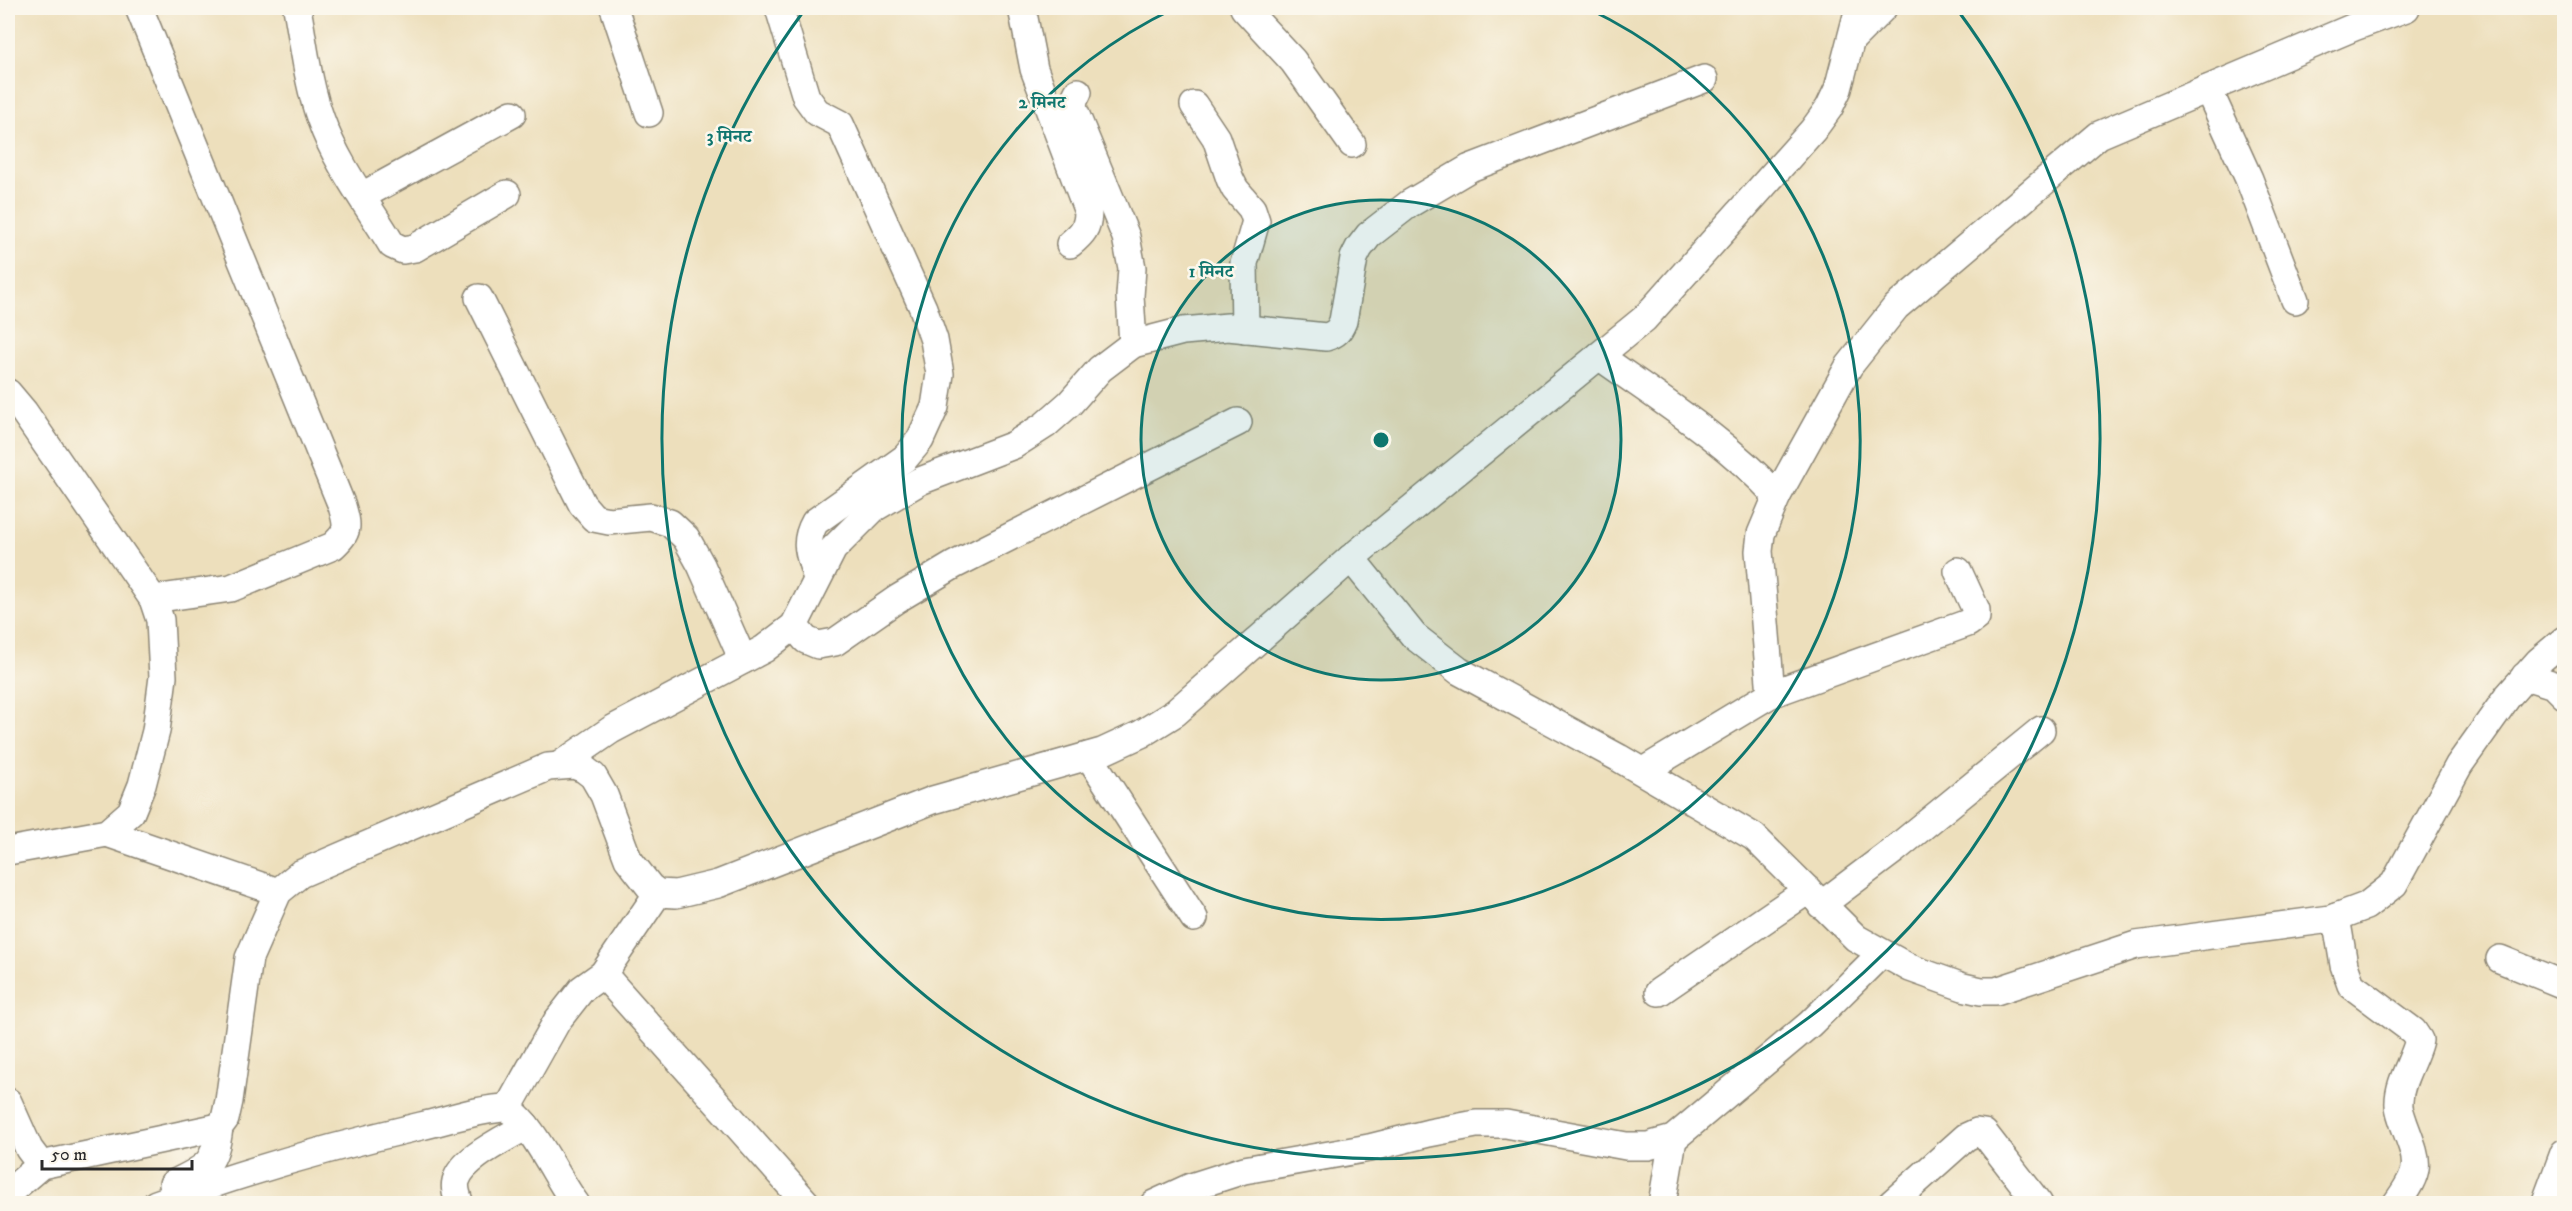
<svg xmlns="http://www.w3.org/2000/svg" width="2572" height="1211" viewBox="0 0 2572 1211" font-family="'IM FELL DW Pica','Noto Serif Devanagari',serif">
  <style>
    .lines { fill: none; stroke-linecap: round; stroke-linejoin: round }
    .minor-casing { stroke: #8c8574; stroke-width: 30 }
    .minor { stroke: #fff; stroke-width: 27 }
    .ring { fill: none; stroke: #0f766e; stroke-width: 3 }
    .centre { fill: #0f766e; stroke: #fbf7ec; stroke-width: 3 }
    .ring-label { font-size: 18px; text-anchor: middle; font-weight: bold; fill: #0f766e; stroke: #fbf7ec; stroke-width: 5; stroke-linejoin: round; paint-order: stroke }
  </style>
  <rect width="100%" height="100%" fill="#fbf7ec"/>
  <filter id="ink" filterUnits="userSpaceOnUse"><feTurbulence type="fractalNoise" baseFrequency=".0167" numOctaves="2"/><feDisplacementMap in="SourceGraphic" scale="12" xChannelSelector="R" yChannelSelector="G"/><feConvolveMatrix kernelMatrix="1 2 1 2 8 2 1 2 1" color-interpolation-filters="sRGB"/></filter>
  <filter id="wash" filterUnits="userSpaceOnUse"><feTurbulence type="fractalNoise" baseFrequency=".008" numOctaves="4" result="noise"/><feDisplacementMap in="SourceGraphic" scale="24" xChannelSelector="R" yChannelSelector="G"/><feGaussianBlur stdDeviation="1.35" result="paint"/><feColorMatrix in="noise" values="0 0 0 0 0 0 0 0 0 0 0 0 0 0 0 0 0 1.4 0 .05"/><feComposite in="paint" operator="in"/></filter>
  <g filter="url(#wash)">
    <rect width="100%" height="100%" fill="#eddfbc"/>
  </g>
  <g filter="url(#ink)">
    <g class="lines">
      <g class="minor-casing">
        <g id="minor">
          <path d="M139,8L342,506C348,527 349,531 333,546L231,588L153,599"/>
          <path d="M297,8C304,45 308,85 321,120C337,165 368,205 392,245L403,250L415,248L507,194"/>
          <path d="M614,8L649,113"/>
          <path d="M779,8L806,97L817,112L840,124L923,308L934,340L940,374L935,407L920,440L905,458L815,522C802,545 811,556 817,579"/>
          <path d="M1022,8L1034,69L1088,212C1088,228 1082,234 1070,244"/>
          <path d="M1244,8L1293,61L1352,144"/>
          <path d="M1852,39L1883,8"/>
          <path d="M2208,89L2249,179L2295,300"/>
          <path d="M1078,92L1074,100L1073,108L1126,237L1132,268L1130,296L1133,344"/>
          <path d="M1194,105L1216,138L1230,179L1235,189L1252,209L1256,221L1244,263L1245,329"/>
          <path d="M362,196L512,114"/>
          <path d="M479,298L582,504L594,518L609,521L651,517L670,523L686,538L701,565L743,660"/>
          <path d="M1599,356C1661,400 1725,440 1777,496"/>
          <path d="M8,393L24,412L153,599L160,620L163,677L156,731L142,785L131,812L107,833L8,851"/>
          <path d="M1351,558L1414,636L1459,671L1619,758L1754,837L1856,938L1910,968L1963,987L1981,991H1996L2136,945L2331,919L2366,906L2394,884L2459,765L2508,696L2539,661L2564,640"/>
          <path d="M794,626L806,640L818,645L835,642L897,599L954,565L1238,422"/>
          <path d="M2525,676L2554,685L2564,695"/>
          <path d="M1771,694L1759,551L1761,534L1777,496L1849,366L1896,307L2099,135L2354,27L2406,8"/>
          <path d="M1089,756L1194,918"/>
          <path d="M560,765L611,730L764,649L794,626L833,549L874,508L920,481L1014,445L1045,425L1070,403L1100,369L1133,344L1183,331L1228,327L1326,337C1336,334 1339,331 1343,321L1354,258L1359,248L1369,235L1409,204L1470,168L1704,79"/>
          <path d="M1643,771L1771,694L1968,623L1976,617V610L1958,571"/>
          <path d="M107,833L278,892"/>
          <path d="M1821,905L1894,850L2041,730"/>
          <path d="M2336,917L2344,965L2351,985L2413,1031L2419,1040C2414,1061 2399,1081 2399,1102C2398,1109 2402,1117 2404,1124C2419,1164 2422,1168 2396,1204"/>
          <path d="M2500,959L2564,985"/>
          <path d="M603,974L807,1204"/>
          <path d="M1659,992L1808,890"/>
          <path d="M8,1102L29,1149L41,1165"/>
          <path d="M508,1108L557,1021L582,989L603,974L658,893"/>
          <path d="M173,1184C206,1167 215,1166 219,1127"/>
          <path d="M8,1193L41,1165L219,1127L225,1119L229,1101L249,958L278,892L300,874L548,767L574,765L584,769L593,776L604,795L628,859L650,887L658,893L676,894L718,884L933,800L1102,752L1141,734L1175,713L1351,558L1644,319L1813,130L1829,108L1838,89L1859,8"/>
          <path d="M156,1204C242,1172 331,1147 421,1126C448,1120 478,1109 506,1108C531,1120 557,1179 576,1204"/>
          <path d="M460,1204C457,1196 454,1189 456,1181C462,1158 507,1138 526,1126"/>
          <path d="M1154,1204L1191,1187L1244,1170L1369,1148L1429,1133L1476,1124H1506L1626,1146H1648L1673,1139L1810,1024L1881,954"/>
          <path d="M1662,1204L1673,1139"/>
          <path d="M1891,1204L1966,1137L1977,1132L1984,1133L2039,1204"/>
          <path d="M2545,1204L2564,1153"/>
        </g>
      </g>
      <use href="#minor" class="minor"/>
    </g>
  </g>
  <circle cx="1381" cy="440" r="240" fill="#0f766e" fill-opacity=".12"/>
  <g class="ring">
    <circle cx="1381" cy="440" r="240"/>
    <path d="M1587 8A479 479 0 1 1 1175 8"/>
    <path d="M1959 12A719 719 0 1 1 803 12"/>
  </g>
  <circle cx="1381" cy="440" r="9" class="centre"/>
  <g class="ring-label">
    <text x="1042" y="108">2 मिनट</text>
    <text x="729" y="142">3 मिनट</text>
    <text x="1211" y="277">1 मिनट</text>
  </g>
  <rect width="2572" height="1211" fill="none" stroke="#fbf7ec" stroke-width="30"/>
  <path d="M42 1160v9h150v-9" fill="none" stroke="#2b2b2b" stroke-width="3"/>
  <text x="51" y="1160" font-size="18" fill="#2b2b2b" stroke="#fbf7ec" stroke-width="4.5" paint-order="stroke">50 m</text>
</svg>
